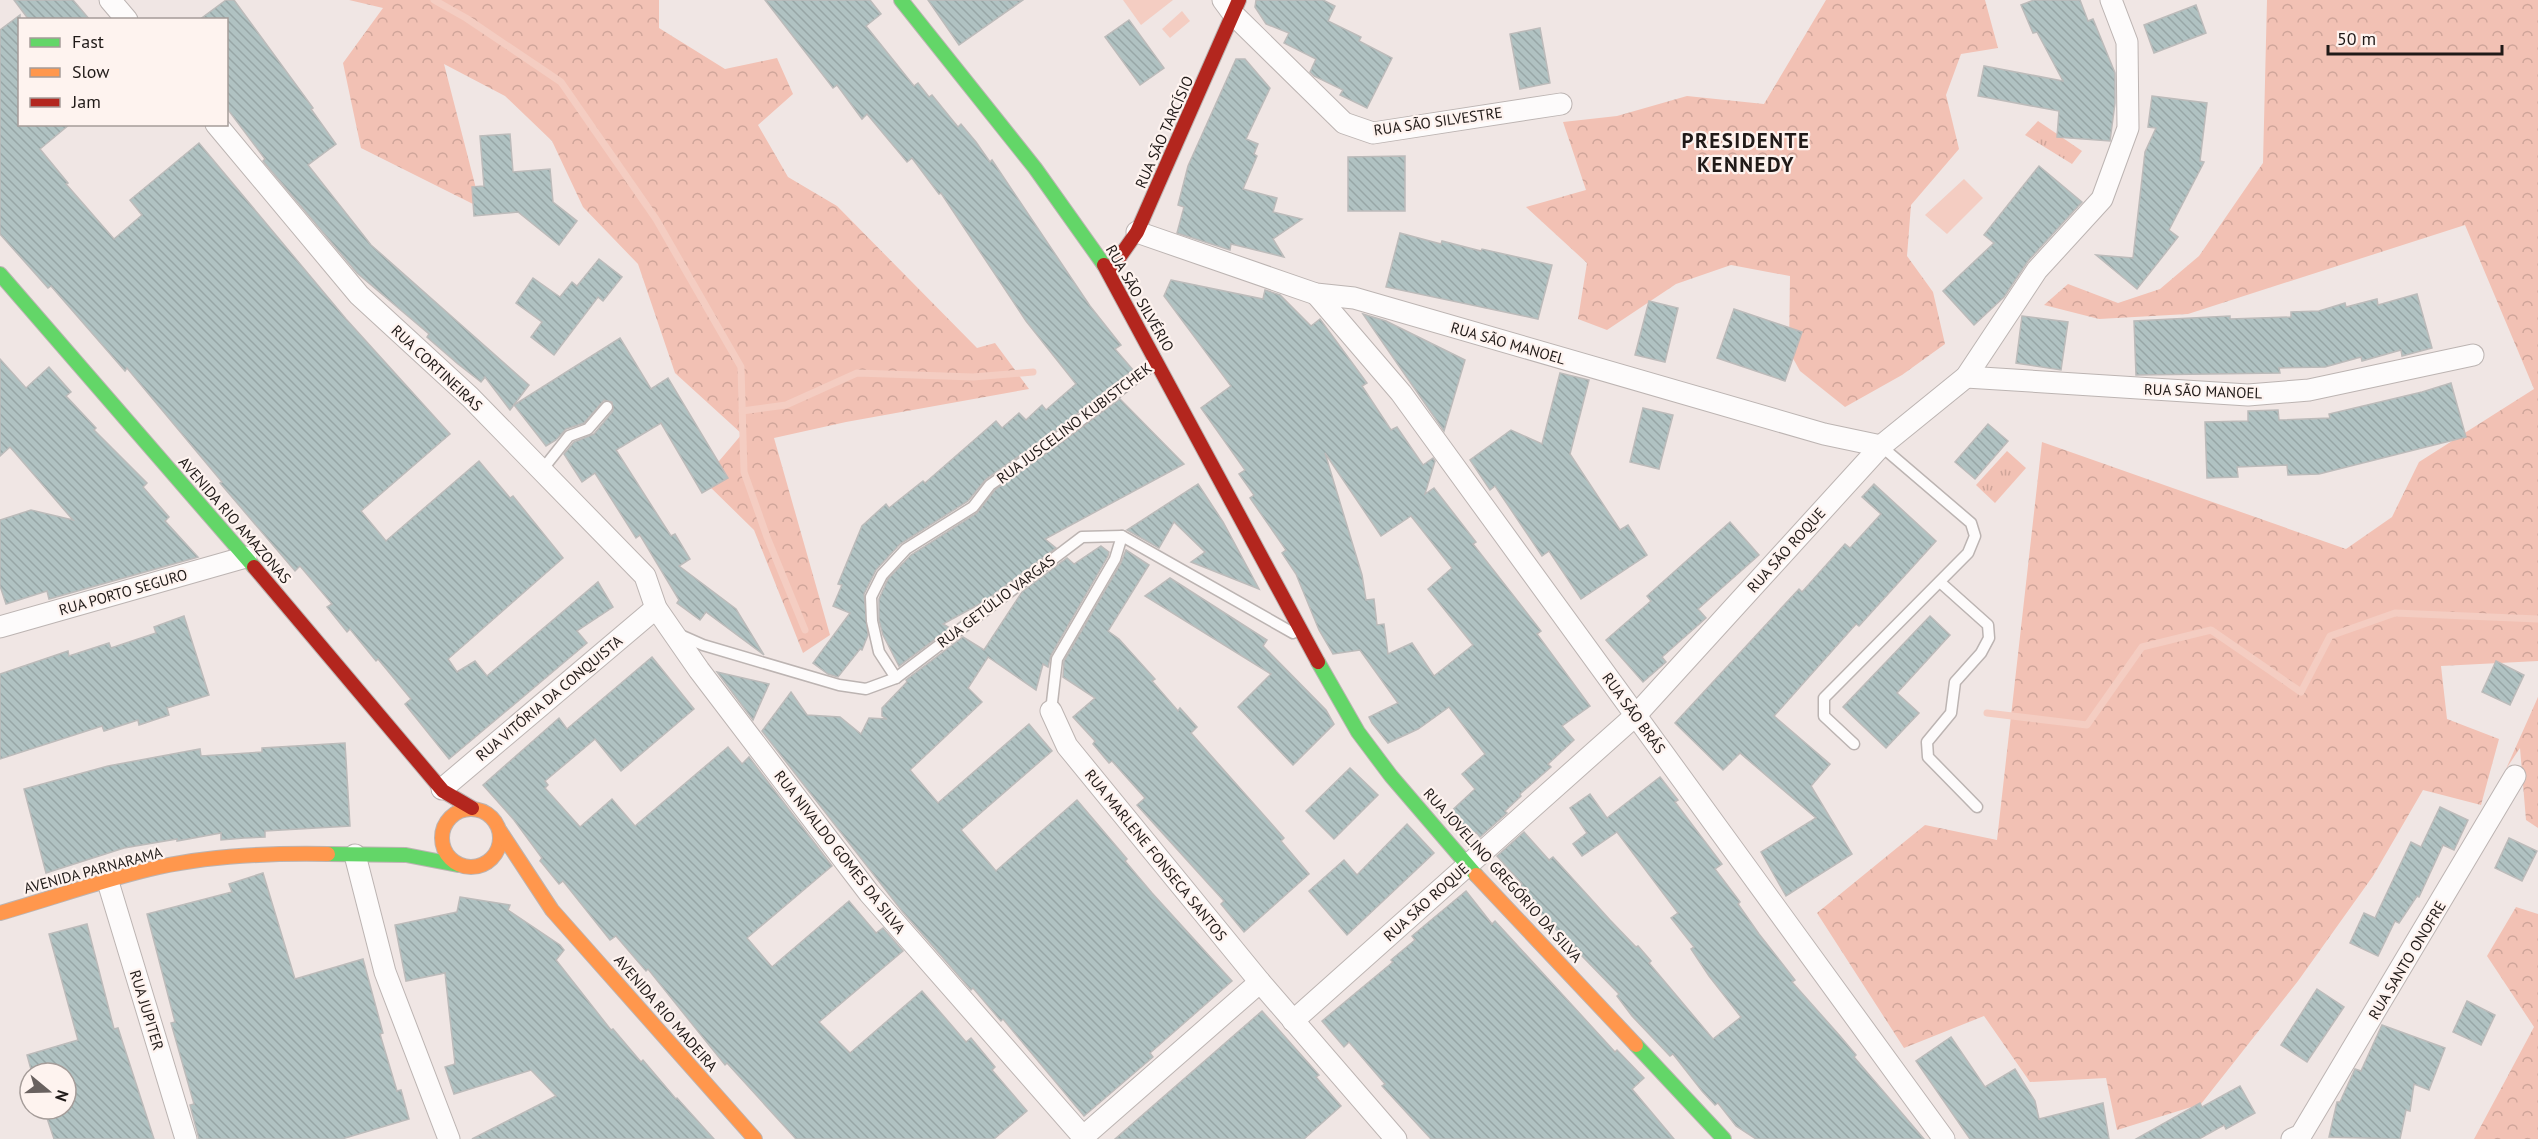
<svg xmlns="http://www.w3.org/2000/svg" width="2538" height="1139" viewBox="0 0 2538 1139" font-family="'PT Sans',sans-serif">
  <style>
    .grass { fill: url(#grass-tufts) }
    .forest { fill: url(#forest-crowns) }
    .water { fill: #f4cdc2 }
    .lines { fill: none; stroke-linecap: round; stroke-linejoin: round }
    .stream { stroke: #f4cdc2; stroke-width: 7 }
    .building { fill: url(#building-back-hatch); stroke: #bcbbba; stroke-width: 1.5; fill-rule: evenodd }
    .lane-casing { stroke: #bcb4b2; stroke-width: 13 }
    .street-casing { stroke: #bcb4b2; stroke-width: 23 }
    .fast-casing { stroke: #bcb4b2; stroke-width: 16 }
    .slow-casing { stroke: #bcb4b2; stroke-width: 16 }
    .jam-casing { stroke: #bcb4b2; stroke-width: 16 }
    .lane { stroke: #fdfbfb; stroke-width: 10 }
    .street { stroke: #fdfbfb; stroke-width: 21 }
    .fast { stroke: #63d668; stroke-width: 14 }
    .slow { stroke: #ff974d; stroke-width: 14 }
    .jam { stroke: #b3261e; stroke-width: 14 }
    .labels { text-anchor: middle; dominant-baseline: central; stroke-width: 4.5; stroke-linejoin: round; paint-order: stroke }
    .street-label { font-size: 15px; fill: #201a18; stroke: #fef3ef }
    .district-label { font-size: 21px; font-weight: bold; letter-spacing: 1.5px; fill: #201a18; stroke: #fef3ef }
  </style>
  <defs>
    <pattern id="grass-tufts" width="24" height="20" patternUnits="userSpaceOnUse" patternTransform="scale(1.5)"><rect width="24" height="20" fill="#f2c1b4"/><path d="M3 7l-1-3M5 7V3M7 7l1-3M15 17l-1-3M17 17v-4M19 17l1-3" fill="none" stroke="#cfa59a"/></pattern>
    <pattern id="forest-crowns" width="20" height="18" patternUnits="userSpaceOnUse" patternTransform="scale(1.5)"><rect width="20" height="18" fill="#f2c1b4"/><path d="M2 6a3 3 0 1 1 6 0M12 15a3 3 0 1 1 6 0" fill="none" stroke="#cfa59a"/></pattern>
    <pattern id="building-back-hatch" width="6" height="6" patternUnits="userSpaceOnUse" patternTransform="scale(1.5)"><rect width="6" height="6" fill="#b0c2c2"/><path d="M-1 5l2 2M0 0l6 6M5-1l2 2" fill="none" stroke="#97a6a6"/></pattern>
  </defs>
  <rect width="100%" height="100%" fill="#f0e6e4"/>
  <g class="grass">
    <path d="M2038,121L2082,151L2072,164L2025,135Z"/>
    <path d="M2007,451L2026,468L1995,503L1976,485Z"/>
  </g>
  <g class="forest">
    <path d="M349,0H659V28L725,69L777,58L793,94L758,125L788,177L837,206L977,348L995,343L1029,389L846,422L774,438L830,635L803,653L754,530L703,480L742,434L675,373L638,264L583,207L552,141L505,96L444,64L481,208L361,148L343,63L383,8Z"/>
    <path d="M1826,0H1985L1998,48L1961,54L1946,95L1959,149L1911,205L1907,256L1933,292L1945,344L1902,375L1845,407L1800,371L1789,351L1790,276L1731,265L1676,284L1607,330L1578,319L1587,263L1526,207L1586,190L1563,122L1617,116L1687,96L1764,104Z"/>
    <path d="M2267,0H2538V661L2441,666L2447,719L2499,739L2481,805L2423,790L2373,876L2298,981L2201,1104L2117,1130L2106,1078L2030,1082L1984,1016L1904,1048L1817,913L1925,825L1997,840L2042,442L2346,549L2392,517L2419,462L2534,389L2465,225L2188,314L2099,319L2044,305L2068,284L2118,303L2160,289L2199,256L2263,163Z"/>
    <path d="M2538,697V828L2526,820L2520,748L2506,769Z"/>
    <path d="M2516,907L2538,914V1139H2474L2534,1027L2487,956Z"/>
  </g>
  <g class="water">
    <path d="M1123,0H1173L1141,25Z"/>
    <path d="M1182,11L1190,21L1170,38L1162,29Z"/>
    <path d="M1964,179L1983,198L1947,234L1925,215Z"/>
  </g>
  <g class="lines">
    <g class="stream">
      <path d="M434,0L466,18L561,82L656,219L741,367L744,472L767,537L805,630"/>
      <path d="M742,411L786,405L857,373L973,377L1033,372"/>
      <path d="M1987,713L2087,725L2142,647L2211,630L2301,692L2330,636L2395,613L2538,619"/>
    </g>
  </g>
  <g class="building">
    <path d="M14,0H73L90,20H29Z"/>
    <path d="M226,0H234L313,108L311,109L336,144L308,165L371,245L529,385L510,410L485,377L481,382L458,364L427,337L429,334L357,273L263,161L265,159L226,107V20H199Z"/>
    <path d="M765,0H870L881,14L866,26L914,86L918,83L929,97L932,95L958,127L961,124L976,142L990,162L992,160L1090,306L1121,345L1115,349L1133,370L1055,431L986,479L968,501L900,544L876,570L864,594L868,635L862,650L860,649L838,677L828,674L813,663L850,613L833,606L842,585L838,584L862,526L886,504L889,508L923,481L925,483L996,421L1002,428L1019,413L1026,420L1042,405L1046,410L1076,384L1026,321L941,193L939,194L912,158L907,162L867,114L862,119L837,85L833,88Z"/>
    <path d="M928,0H1023L959,45Z"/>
    <path d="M1256,0H1323L1335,6L1328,21L1361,37L1359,41L1392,58L1367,108L1340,95L1343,90L1314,76L1310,72L1316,59L1284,43L1289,33L1266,24L1255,7Z"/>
    <path d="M2034,0H2080L2088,21L2093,19L2115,73V103L2110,141L2057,137L2059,111L1978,96L1984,66L2063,81L2037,32L2033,33L2021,5Z"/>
    <path d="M2196,5L2206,33L2154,53L2144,25Z"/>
    <path d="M20,15V124H70L40,149L68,183L66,184L114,239L142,215L130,200L199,143L346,319L450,434L361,511L386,541L479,461L510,498L513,496L563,558L448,659L457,672L475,661L487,676L598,582L613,607L577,631L587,643L449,759L405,704L411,699L378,659L376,661L350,629L347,632L327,607L332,604L300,566L295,571L220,483L222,482L127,368L125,371L51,286L48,288L0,234V30Z"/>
    <path d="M1129,20L1164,68L1140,85L1105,37Z"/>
    <path d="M1540,28L1550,83L1520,89L1510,34Z"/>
    <path d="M1236,59H1245L1270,88L1246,139L1258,144L1254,154L1257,156L1243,189L1277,198L1273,212L1302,219L1273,239L1284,257L1231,244L1230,250L1177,233L1184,207L1178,205L1188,166Z"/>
    <path d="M2152,96L2207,103L2200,161L2204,162L2169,230L2178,237L2137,289L2096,255L2133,258L2145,152L2156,128L2148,127Z"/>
    <path d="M510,134L513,172L550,169L553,202L577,221L559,245L518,212L474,216L472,187L484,186L480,136Z"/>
    <path d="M1405,156V211H1348V157Z"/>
    <path d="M2039,166L2082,202L2028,261L2004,297L1974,325L1943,291L1994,243L1984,235Z"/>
    <path d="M1400,233L1441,244L1442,241L1481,251L1482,249L1552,265L1538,319L1386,287Z"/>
    <path d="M599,259L622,277L603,301L598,297L554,355L531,337L542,322L516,303L533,278L560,297L572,282L577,286Z"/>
    <path d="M1171,280L1263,299L1265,290L1280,295L1311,326L1320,319L1367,383L1362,386L1391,430L1397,427L1423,465L1433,458L1435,461L1425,494L1434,488L1476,542L1473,544L1541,631L1537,634L1590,706L1562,726L1574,740L1548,764L1551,767L1520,794L1521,796L1505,811L1507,813L1480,837L1476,832L1468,839L1447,815L1475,789L1462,774L1485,754L1449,707L1418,729L1388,743L1372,723L1369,717L1398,703L1360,650L1333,654L1319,630L1296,574L1282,553L1286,550L1250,498L1254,495L1239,474L1245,470L1201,408L1231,386L1164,296ZM1325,453L1381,536L1411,516L1452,568L1428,589L1473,645L1434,676L1412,643L1388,654L1384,624L1377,625L1374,599L1366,600L1362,575Z"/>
    <path d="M2417,294L2432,348L2402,356L2401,350L2362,361L2361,357L2325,367L2279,368L2280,373L2136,375L2134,321L2230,316V319L2291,317V312L2319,311L2345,303L2346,307L2377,299L2378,305Z"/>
    <path d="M1649,301L1678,308L1665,362L1635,355Z"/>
    <path d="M1734,309L1802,332L1785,381L1717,358Z"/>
    <path d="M1363,314L1386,321L1465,360L1444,431Z"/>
    <path d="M2022,316L2068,322L2061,370L2016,363Z"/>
    <path d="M620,338L651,389L668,378L728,478L702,493L661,423L616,450L671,536L675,534L690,559L679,566L736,609L764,655L706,612L700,620L677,603L679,600L640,535L636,538L595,473L582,482L564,454L574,442L594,434L613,411L612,402L604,400L584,423L566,429L556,440L546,446L514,405Z"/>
    <path d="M0,359L26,388L49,367L71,392L66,396L96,428L94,430L147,483L143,487L169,517L165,521L198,557L49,599L47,591L6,604L0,586V520L31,510L73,520L10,447L0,456Z"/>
    <path d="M1560,373L1589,380L1570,454L1620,530L1628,525L1647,555L1581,599L1549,551L1542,556L1495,486L1490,490L1470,460L1511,430L1542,444Z"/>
    <path d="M2451,383L2466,437L2319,474L2288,475L2287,465L2237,467L2238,477L2207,478L2205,422L2248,421V411L2278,410L2279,420L2330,418L2329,414L2422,392Z"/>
    <path d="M1120,399L1184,464L1045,539L1056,548L985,601L943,624L950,628L899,666L883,635L879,620V599L888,579L911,555L977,513L995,490Z"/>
    <path d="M1643,408L1673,415L1659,469L1630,462Z"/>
    <path d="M1988,424L2008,441L1975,479L1955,462Z"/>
    <path d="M1198,484L1223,522L1259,589L1191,562L1205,552L1174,522L1159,548L1127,530Z"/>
    <path d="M1874,484L1936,541L1859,626L1856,624L1774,716L1830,764L1811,786L1852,854L1786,896L1761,852L1816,818L1740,753L1723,770L1675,723L1799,589L1802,592L1845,544L1850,548L1881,514L1862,497Z"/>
    <path d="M1730,522L1759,555L1698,609L1706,618L1662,657L1666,662L1643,682L1606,640L1651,601L1647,596Z"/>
    <path d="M1101,546L1109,552L1108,556L1051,655L1048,667L1043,664L1036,690L988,657L968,688L982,702L910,770L938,803L1029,724L1052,751L961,830L996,871L1077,800L1127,859L1125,861L1152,893L1232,981L1150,1053L1153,1057L1084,1116L1003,1019L1001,1021L973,988L971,990L902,911L762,731L791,692L807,715L840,717L861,734L869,718L887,719L882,716V708L907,682L906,680L963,637L984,650L1022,592L1067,558L1074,564Z"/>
    <path d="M1126,550L1149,565L1108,631L1119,639L1155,679L1152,681L1178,711L1180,708L1197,727L1191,733L1284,838L1281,841L1309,874L1244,932L1221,904L1224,901L1137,805L1145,798L1112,761L1109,763L1093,744L1095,741L1073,717L1095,698L1063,677L1064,661L1121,563Z"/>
    <path d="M1170,578L1267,640L1263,646L1326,710L1334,724L1293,765L1238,707L1271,674L1145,596Z"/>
    <path d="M184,616L209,695L167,708L169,715L139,725L138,720L104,731L102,726L0,759V674L68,651L69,656L109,643L111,648L156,633L154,627Z"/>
    <path d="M1930,616L1950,635L1897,693L1919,713L1886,748L1843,707Z"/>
    <path d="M652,657L694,709L621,771L595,739L545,781L548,785L545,788L580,827L612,799L635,826L728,747L742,764L749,757L832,866L747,938L772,967L849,901L876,933L883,928L903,951L819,1022L850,1053L922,991L966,1042L971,1038L995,1067L992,1070L1027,1111L994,1139H796L727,1063L725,1065L648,969L646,971L616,936L610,940L563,881L559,884L542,863L540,861L542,858L514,820L483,785L559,718L567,729Z"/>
    <path d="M2496,661L2524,675L2510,705L2482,692Z"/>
    <path d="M717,672L769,684L753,720Z"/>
    <path d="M345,743L350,826L265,831V837L244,838L221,840V833L177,841V839L124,848L46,873L24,789L108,766L200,749L201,756L262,752V748Z"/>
    <path d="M1350,768L1378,795L1334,839L1306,811Z"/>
    <path d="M1660,777L1678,800L1675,802L1722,864L1715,869L1740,902L1738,904L1759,934L1795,980L1792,982L1840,1036L1856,1055L1854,1057L1924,1139H1756L1736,1126L1718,1103L1715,1105L1702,1091L1673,1054L1670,1056L1632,1016L1617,996L1619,994L1543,916L1519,888L1522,884L1497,856L1524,832L1549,860L1553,857L1610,920L1636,947L1638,946L1651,961L1649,963L1713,1039L1741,1017L1709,976L1691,949L1694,947L1671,918L1678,913L1617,832L1582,856L1573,844L1587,833L1570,808L1590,794L1607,818Z"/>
    <path d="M2440,807L2468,820L2454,850L2443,845L2419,897L2417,896L2399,923L2395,921L2378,956L2350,943L2364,913L2375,918L2411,842L2421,847Z"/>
    <path d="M1407,824L1434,853L1347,935L1309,891L1344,860L1357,875Z"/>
    <path d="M2509,838L2537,851L2522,881L2495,868Z"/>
    <path d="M263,873L295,979L363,959L383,1033L380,1034L397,1091L401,1090L409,1119L342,1139H199L190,1105L194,1104L171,1023L175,1022L147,914L232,892L229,884Z"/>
    <path d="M1466,891L1492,924L1495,921L1615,1052L1617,1050L1644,1078L1632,1089L1674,1139H1431L1382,1086L1385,1084L1349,1042L1344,1047L1322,1021L1393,962L1391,960L1415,940L1412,936Z"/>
    <path d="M460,897L510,905L508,910L560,945L564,950L556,960L611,1030L613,1029L641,1062L643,1060L676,1099L677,1098L714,1139H472L556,1096L531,1070L454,1094L445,1067L455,1064L445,973L406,981L395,925L457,912Z"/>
    <path d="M87,924L114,1029L118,1028L154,1139H54L45,1112L66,1109V1073H32L27,1055L78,1040L49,934Z"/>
    <path d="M2317,989L2344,1007L2307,1062L2281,1045Z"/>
    <path d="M2467,1001L2495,1015L2481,1045L2453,1032Z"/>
    <path d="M1262,1011L1319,1075L1316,1077L1341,1106L1304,1139H1115Z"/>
    <path d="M2382,1025L2445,1048L2429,1090L2414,1084L2410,1111L2406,1110L2400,1139L2329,1137L2337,1102H2340L2355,1069L2361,1071Z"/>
    <path d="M1951,1037L1985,1087L2015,1069L2035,1101L2039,1119L2103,1103L2109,1139H1970L1916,1061Z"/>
    <path d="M2240,1086L2255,1113L2226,1129L2224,1125L2199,1139H2136L2200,1103L2202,1107Z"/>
  </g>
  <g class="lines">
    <g class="lane-casing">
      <g id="lane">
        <path d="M542,470L569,436L588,429L607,407"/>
        <path d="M1941,583L1988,625L1989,638L1981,653L1955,682L1951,713L1927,742L1928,757L1977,807"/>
        <path d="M678,634L703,645L839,685L866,689L896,678L1082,537L1122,536L1293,633"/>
        <path d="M896,678L879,652L872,621L871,597L882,575L906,549L973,507L990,485L1059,437L1155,363"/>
        <path d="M1051,711L1057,659L1115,559L1122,536"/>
        <path d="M1854,744L1824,716V698L1968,553L1975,536L1971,523L1881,446"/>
      </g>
    </g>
    <g class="street-casing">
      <g id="street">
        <path d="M110,0L127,20"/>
        <path d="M1223,0L1234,15L1344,123L1373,133L1561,104"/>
        <path d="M216,124L359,295L470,397L645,576L656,608L699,670L869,893L1085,1139"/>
        <path d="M1137,232L1316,294L1354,298L1824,434L1881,446"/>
        <path d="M1316,294L1401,393L1944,1139"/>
        <path d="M1966,377L2248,395L2309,390L2473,355"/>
        <path d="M0,627L246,557"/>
        <path d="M1051,711L1067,746L1260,982L1396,1139"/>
        <path d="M442,789L656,608"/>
        <path d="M355,855L385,972L449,1139"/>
        <path d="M108,882L186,1139"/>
        <path d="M1293,1021L1636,715L1881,446L1966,377L2037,270L2102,199L2128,128L2127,42L2111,0"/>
        <path d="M1083,1137L1260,982"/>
        <path d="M2292,1139L2301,1135L2515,776"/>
      </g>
    </g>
    <g class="fast-casing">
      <g id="fast">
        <path d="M901,0L1035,168L1104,265"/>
        <path d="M0,274L254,567"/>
        <path d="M1318,662L1358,732L1391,776L1476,875"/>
        <path d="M328,854L406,855L458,865"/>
        <path d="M1636,1045L1724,1139"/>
      </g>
    </g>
    <g class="slow-casing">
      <g id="slow">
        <circle cx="471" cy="838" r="29"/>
        <path d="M500,831L552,910L755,1139"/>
        <path d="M1476,875L1636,1045"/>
        <path d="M0,913C53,898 105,879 159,867C214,855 272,853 328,854"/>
      </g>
    </g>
    <g class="jam-casing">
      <g id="jam">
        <path d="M1104,265L1318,662"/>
        <path d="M1109,272L1137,232L1239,0"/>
        <path d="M254,567L443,791L472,808"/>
      </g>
    </g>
    <use href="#lane" class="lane"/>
    <use href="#street" class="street"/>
    <use href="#fast" class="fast"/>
    <use href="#slow" class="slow"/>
    <use href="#jam" class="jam"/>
  </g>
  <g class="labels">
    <g class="street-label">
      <text transform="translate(1438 121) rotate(-8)">RUA SÃO SILVESTRE</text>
      <text transform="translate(1164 132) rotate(-66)">RUA SÃO TARCÍSIO</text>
      <text transform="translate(1140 298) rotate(60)">RUA SÃO SILVÉRIO</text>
      <text transform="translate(1508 343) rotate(16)">RUA SÃO MANOEL</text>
      <text transform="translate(437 368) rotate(43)">RUA CORTINEIRAS</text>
      <text transform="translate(2203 391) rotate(2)">RUA SÃO MANOEL</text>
      <text transform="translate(1074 423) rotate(-37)">RUA JUSCELINO KUBISTCHEK</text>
      <text transform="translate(235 520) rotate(49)">AVENIDA RIO AMAZONAS</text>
      <text transform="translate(1786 550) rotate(-48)">RUA SÃO ROQUE</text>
      <text transform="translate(123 592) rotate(-16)">RUA PORTO SEGURO</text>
      <text transform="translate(996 601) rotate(-37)">RUA GETÚLIO VARGAS</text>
      <text transform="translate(549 698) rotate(-40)">RUA VITÓRIA DA CONQUISTA</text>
      <text transform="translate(1634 713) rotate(54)">RUA SÃO BRÁS</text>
      <text transform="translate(840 852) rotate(52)">RUA NIVALDO GOMES DA SILVA</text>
      <text transform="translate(1156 855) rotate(51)">RUA MARLENE FONSECA SANTOS</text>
      <text transform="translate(93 870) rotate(-15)">AVENIDA PARNARAMA</text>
      <text transform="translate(1503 875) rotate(48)">RUA JOVELINO GREGÓRIO DA SILVA</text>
      <text transform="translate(1426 902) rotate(-42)">RUA SÃO ROQUE</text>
      <text transform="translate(2407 960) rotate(-59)">RUA SANTO ONOFRE</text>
      <text transform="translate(147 1010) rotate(73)">RUA JUPITER</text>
      <text transform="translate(666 1013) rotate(49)">AVENIDA RIO MADEIRA</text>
    </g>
    <g class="district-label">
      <text x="1746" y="140">PRESIDENTE<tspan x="1746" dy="24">KENNEDY</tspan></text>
    </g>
  </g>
  <rect x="18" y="18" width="210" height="108" fill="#fef3ef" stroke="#a59c99" stroke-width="1.5"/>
  <rect x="30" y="38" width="30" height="9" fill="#63d668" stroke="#a59c99" stroke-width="1.5"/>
  <text x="72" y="48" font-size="18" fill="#201a18">Fast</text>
  <rect x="30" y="68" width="30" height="9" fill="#ff974d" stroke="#a59c99" stroke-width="1.5"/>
  <text x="72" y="78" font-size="18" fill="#201a18">Slow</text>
  <rect x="30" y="98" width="30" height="9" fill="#b3261e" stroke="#a59c99" stroke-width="1.5"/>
  <text x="72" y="108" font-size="18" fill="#201a18">Jam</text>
  <g transform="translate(48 1091) rotate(109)"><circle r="28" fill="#fef3ef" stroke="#a59c99" stroke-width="1.5"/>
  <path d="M0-4.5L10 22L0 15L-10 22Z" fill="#69615f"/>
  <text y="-9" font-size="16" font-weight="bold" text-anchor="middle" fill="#201a18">N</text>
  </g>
  <path d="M2328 45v9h174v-9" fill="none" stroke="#201a18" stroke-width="3"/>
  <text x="2337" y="45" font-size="18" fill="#201a18" stroke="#fef3ef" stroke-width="4.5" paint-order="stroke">50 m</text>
</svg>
